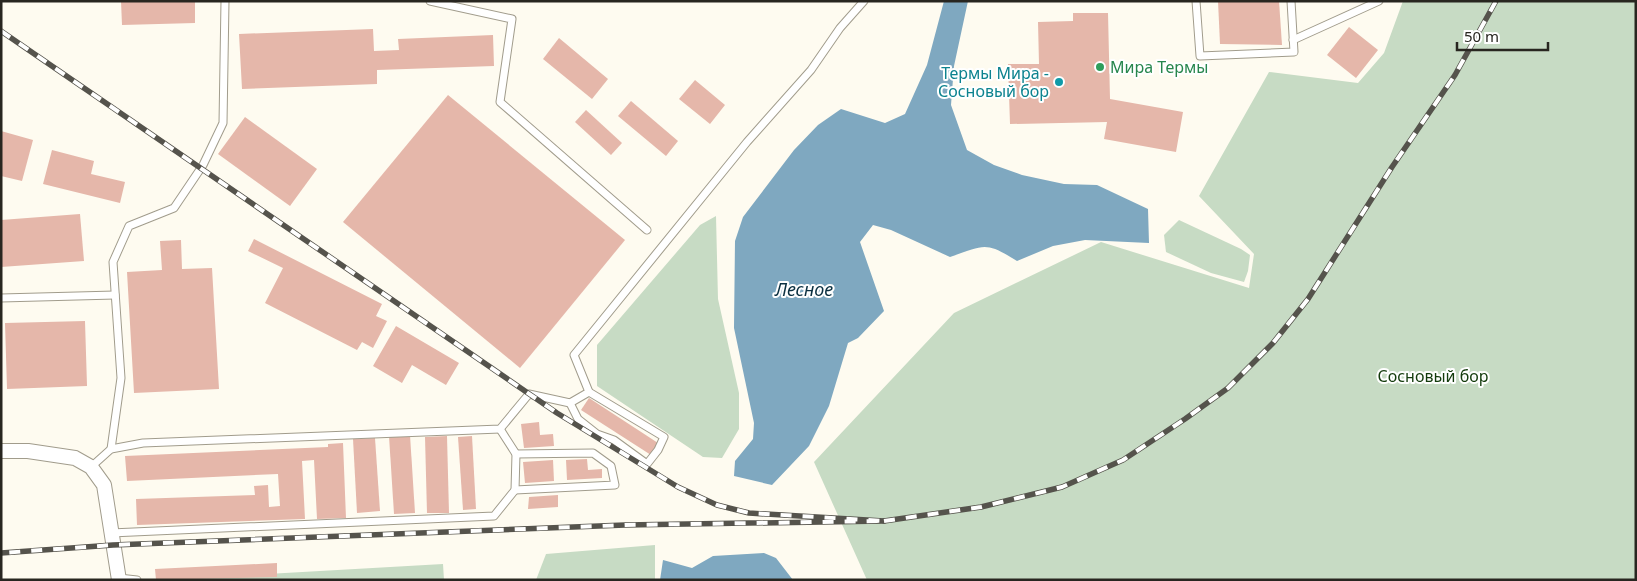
<svg xmlns="http://www.w3.org/2000/svg" width="1637" height="581" viewBox="0 0 1637 581" font-family="'Noto Sans',sans-serif">
  <style>
    .green { fill: #c7dbc4 }
    .water { fill: #7fa8c0 }
    .building { fill: #e5b7aa }
    .lines { fill: none; stroke-linecap: round; stroke-linejoin: round }
    .service-casing { stroke: #a19c8c; stroke-width: 9 }
    .minor-casing { stroke: #a19c8c; stroke-width: 16 }
    .service { stroke: #fff; stroke-width: 7 }
    .minor { stroke: #fff; stroke-width: 14 }
    .rail-casing { stroke: #55534c; stroke-width: 5.5 }
    .rail { stroke: #fff; stroke-width: 4; stroke-dasharray: 11; stroke-linecap: butt }
    .leisure-dot { fill: #2e9e5b; stroke: #fff; stroke-width: 2 }
    .culture-dot { fill: #0f9aa8; stroke: #fff; stroke-width: 2 }
    .labels { text-anchor: middle; dominant-baseline: central; stroke-width: 4; stroke-linejoin: round; paint-order: stroke }
    .leisure-label { font-size: 16px; fill: #27864d; stroke: #fff; text-anchor: start }
    .culture-label { font-size: 16px; fill: #0d838f; stroke: #fff; text-anchor: end }
    .park-label { font-size: 16px; fill: #133b0c; stroke: #fff }
    .water-label { font-size: 18px; font-style: italic; fill: #0b3041; stroke: #fff }
  </style>
  <rect width="100%" height="100%" fill="#fefbf0"/>
  <g class="green">
    <path d="M1403,1H1636V580H867L814,462L954,313L1101,242L1249,288L1254,254L1199,196L1269,72L1358,83L1384,53Z"/>
    <path d="M716,216L718,299L739,393V429L722,458L703,457L597,386V345L700,225Z"/>
    <path d="M1179,220L1241,249L1250,255L1248,271L1244,282L1211,273L1166,252L1164,235Z"/>
    <path d="M655,545V580H536L546,554Z"/>
    <path d="M443,564L444,580H160Z"/>
  </g>
  <g class="water">
    <path d="M944,1H968L954,66L951,105L967,150L994,165L1022,175L1064,184L1097,185L1148,209L1149,243L1085,240L1053,246L1017,261C985,241 985,245 950,257L891,230L873,225L860,242L884,311L858,338L848,343L829,406L809,446L772,485L734,476L735,461L753,439L754,423L734,328L735,241L743,217L794,150L818,125L841,109L885,123L905,114L927,65Z"/>
    <path d="M764,553L776,558L793,580H660L663,560L692,568L713,556Z"/>
  </g>
  <g class="building">
    <path d="M121,1H195V23L122,25Z"/>
    <path d="M1218,1H1279L1282,45L1220,44Z"/>
    <path d="M1073,13H1108L1110,99L1183,112L1176,152L1104,139L1107,122L1010,124L1008,64H1039L1038,22L1073,21Z"/>
    <path d="M1349,27L1378,50L1356,78L1327,55Z"/>
    <path d="M373,29L374,51L399,50L398,39L493,35L494,66L377,70V84L242,89L239,34Z"/>
    <path d="M559,38L608,79L592,99L543,59Z"/>
    <path d="M695,80L725,105L710,124L679,99Z"/>
    <path d="M448,95L625,240L520,368L343,222Z"/>
    <path d="M631,101L678,141L666,156L618,116Z"/>
    <path d="M586,110L622,143L611,155L575,122Z"/>
    <path d="M245,117L317,169L290,206L218,154Z"/>
    <path d="M1,131L33,140L22,181L1,176Z"/>
    <path d="M52,150L94,161L91,174L125,182L120,203L43,184Z"/>
    <path d="M80,214L84,261L1,267V220Z"/>
    <path d="M254,239L382,304L376,316L387,321L373,348L362,342L357,350L265,303L283,268L248,251Z"/>
    <path d="M181,240L182,269L212,268L219,389L134,393L127,272L162,270L160,241Z"/>
    <path d="M85,321L87,386L7,389L5,323Z"/>
    <path d="M396,326L459,363L446,385L412,365L402,383L373,366Z"/>
    <path d="M589,398L658,443L651,455L581,410Z"/>
    <path d="M539,422L540,435L553,434L554,446L524,448L521,424Z"/>
    <path d="M410,435L415,513L394,514L389,436Z"/>
    <path d="M447,436L449,513H427L425,437Z"/>
    <path d="M472,436L476,509L463,510L458,437Z"/>
    <path d="M375,438L380,511L357,513L353,439Z"/>
    <path d="M343,443L346,518L317,519L314,460L302,461L305,519L137,525L136,499L255,495L254,486L268,485L269,507L280,506L278,474L127,481L125,456L328,447V444Z"/>
    <path d="M587,459L588,470L602,469V478L567,480L566,460Z"/>
    <path d="M553,460L554,481L525,483L523,462Z"/>
    <path d="M558,495V507L528,509L529,497Z"/>
    <path d="M277,563V577L156,580L155,569Z"/>
  </g>
  <g class="lines">
    <g class="service-casing">
      <g id="service">
        <path d="M430,1L512,19L500,102L647,230"/>
        <path d="M1196,1L1200,56L1294,52L1291,1"/>
        <path d="M1293,40L1379,1"/>
        <path d="M1,298L115,295"/>
        <path d="M570,403L578,419L597,434L614,440L647,464L658,450L664,437L589,392"/>
        <path d="M111,449L121,378L113,262L129,226L174,208L203,165L223,123L225,1"/>
        <path d="M91,467L111,449L143,443L500,429L529,394L570,403L589,392L574,355L747,142L811,70L840,28L864,1"/>
        <path d="M515,490L615,485L611,466L593,453L516,454"/>
        <path d="M111,533L494,516L515,490L516,454L500,429"/>
        <path d="M119,578L137,580"/>
      </g>
    </g>
    <g class="minor-casing">
      <path id="minor" d="M1,451H28L75,458L91,467L104,485L119,580"/>
    </g>
    <use href="#service" class="service"/>
    <use href="#minor" class="minor"/>
    <g class="rail-casing">
      <g id="rail">
        <path d="M1,31L557,413L678,487L717,505L749,513L884,521L625,525L113,545L1,553"/>
        <path d="M884,521L981,507L1062,487L1123,460L1185,419L1228,388L1273,343L1308,299L1392,167L1455,75L1496,1"/>
      </g>
    </g>
    <use href="#rail" class="rail"/>
  </g>
  <circle class="leisure-dot" cx="1100" cy="67" r="5"/>
  <circle class="culture-dot" cx="1059" cy="82" r="5"/>
  <g class="labels">
    <g class="leisure-label">
      <text x="1110" y="67">Мира Термы</text>
    </g>
    <g class="culture-label">
      <text x="1049" y="73">Термы Мира -<tspan x="1049" dy="18">Сосновый бор</tspan></text>
    </g>
    <g class="park-label">
      <text x="1433" y="376">Сосновый бор</text>
    </g>
    <g class="water-label">
      <text x="804" y="289">Лесное</text>
    </g>
  </g>
  <rect width="1637" height="581" fill="none" stroke="#282620" stroke-width="5"/>
  <path d="M1457 42v8h91v-8" fill="none" stroke="#282620" stroke-width="2.5"/>
  <text x="1464" y="42" font-size="15" fill="#282620" stroke="#ffffff" stroke-width="4" paint-order="stroke">50 m</text>
</svg>
